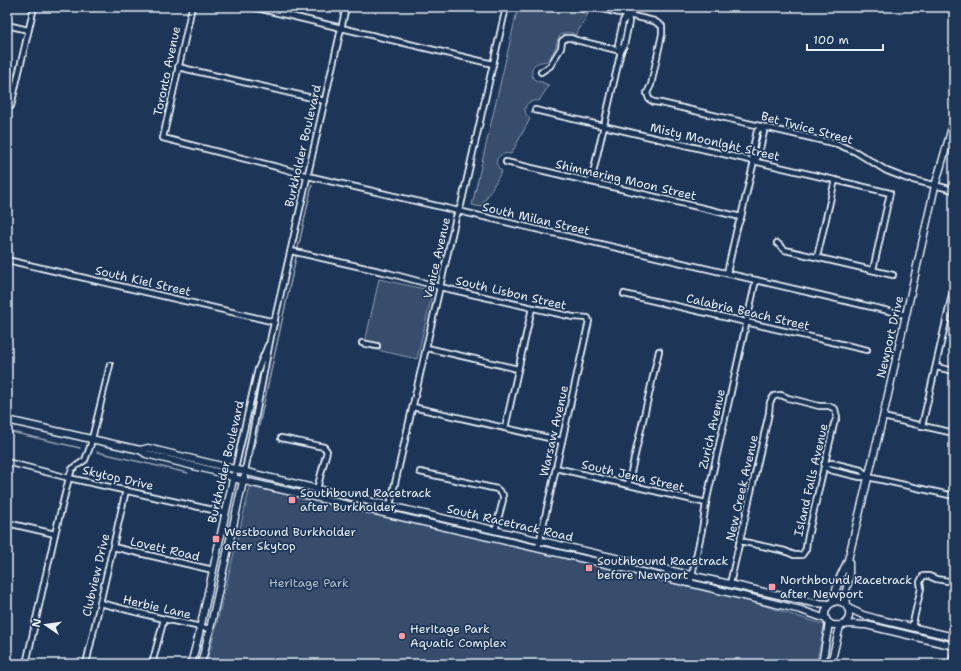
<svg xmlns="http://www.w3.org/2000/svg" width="961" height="671" viewBox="0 0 961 671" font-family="'Shantell Sans',sans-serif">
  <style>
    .green { fill: #374d6c; stroke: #909fb2 }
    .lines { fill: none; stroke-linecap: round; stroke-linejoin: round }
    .stream { stroke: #95a4b5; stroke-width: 1.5 }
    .street-casing { stroke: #e8f1f8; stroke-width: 8 }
    .secondary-casing { stroke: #e8f1f8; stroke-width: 9 }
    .street { stroke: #1d3557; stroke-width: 4.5 }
    .secondary { stroke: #1d3557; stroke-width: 6 }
    .poi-dot { fill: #ff9aa2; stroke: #1d3557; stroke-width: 1.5 }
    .labels { text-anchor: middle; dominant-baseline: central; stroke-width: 3.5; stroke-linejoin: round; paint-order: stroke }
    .street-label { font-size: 12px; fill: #e8f1f8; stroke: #1d3557 }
    .poi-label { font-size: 12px; fill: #e8f1f8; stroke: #1d3557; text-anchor: start }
    .park-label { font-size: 12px; fill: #b3c0ce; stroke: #1d3557 }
  </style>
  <rect width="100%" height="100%" fill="#1d3557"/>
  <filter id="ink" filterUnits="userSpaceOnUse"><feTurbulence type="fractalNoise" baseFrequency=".025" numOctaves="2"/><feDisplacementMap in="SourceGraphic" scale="8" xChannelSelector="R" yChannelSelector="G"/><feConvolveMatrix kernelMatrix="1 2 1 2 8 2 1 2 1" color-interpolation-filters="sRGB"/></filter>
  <g filter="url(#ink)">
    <g class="green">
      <path d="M518,7H557L588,14L576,35C570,31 562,31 558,39C556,42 557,45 555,48C554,51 551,56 549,59C546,63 542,61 538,63C531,65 530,74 534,79C536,81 539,82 543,82V83L549,85L539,101C526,99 520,110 530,119L511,154C498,151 491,163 502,171L481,207L472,205Z"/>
      <path d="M379,279L429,290L432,295L417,359L364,347Z"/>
      <path d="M250,487L525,545L702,586L825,625L816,664H205L211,647Z"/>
    </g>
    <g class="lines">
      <g class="stream">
        <path d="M7,431L80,448"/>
        <path d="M97,452L188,473"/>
        <path d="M252,457L312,185"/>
      </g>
      <g class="street-casing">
        <g id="street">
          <path d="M192,7L163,138L281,168L308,176L906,315"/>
          <path d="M253,7L493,64"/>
          <path d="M594,7L654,21L662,26V34L651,85L647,93L649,99L654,102L661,103L837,144L856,152L887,171L905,178L954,190"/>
          <path d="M7,25L28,30"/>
          <path d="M621,51L618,45L623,21L628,15"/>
          <path d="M178,67L325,101"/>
          <path d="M541,72L550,66L561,48L562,41L566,38H571L576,40L621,51"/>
          <path d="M7,105L11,106L34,7"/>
          <path d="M535,110L890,193L873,270"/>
          <path d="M506,162L741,217"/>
          <path d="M591,182L621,51L624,46L629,22L628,15"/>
          <path d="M777,243L785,250L893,275"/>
          <path d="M291,251L388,273L440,287L573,317L588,318L589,321L538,548"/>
          <path d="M817,257L835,180"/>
          <path d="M7,260L275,322"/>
          <path d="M727,273L737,228L741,217L754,161L758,157L764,132L762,126L757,131L753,148L752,155L754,161"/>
          <path d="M624,294L867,350"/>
          <path d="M362,343L377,346"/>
          <path d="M427,348L518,369"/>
          <path d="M936,367L954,371"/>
          <path d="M413,407L562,441"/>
          <path d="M883,417L954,433"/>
          <path d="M922,426L954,286"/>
          <path d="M505,428L532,308"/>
          <path d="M281,438L324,447L327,451L317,489"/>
          <path d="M7,462L69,478L226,513"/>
          <path d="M824,465L830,470L860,477H868L954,496"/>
          <path d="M824,465L832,463L861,470L868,477"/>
          <path d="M556,468L706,503"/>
          <path d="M235,469L258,369L268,345"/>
          <path d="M245,471L271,336L346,7"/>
          <path d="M420,472L497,489L503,495V500L495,531"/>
          <path d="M628,485L659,351"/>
          <path d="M388,514L456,217L461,205L506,7"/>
          <path d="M7,523L55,534"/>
          <path d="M113,547L213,570"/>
          <path d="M690,584L702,530L706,503L756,280"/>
          <path d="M730,584L769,413L770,402L774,396L781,395L788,398L819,406H829L835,409L837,417L834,424L807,540L806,549L802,555H794L785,551L740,541"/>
          <path d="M100,603L164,619L210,629"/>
          <path d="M912,627L921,588L920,582L923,576H929L936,579L954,582"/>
          <path d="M26,664L55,534L69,478L72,469L85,460L90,447L110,365"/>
          <path d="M86,664L126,490"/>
          <path d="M152,664L164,619"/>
          <path d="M951,664L954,652"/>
        </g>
      </g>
      <g class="secondary-casing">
        <g id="secondary">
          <path d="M7,420L140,450L146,454L225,474L233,478L253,483L702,586L801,610L826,619"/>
          <path d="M140,450L148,448C366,502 585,551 804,601L814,603L830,604"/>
          <path d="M832,603L840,577L848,560L883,417L935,186L949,138L954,119"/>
          <path d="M847,607L846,591L849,579V562"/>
          <path d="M848,608L863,615L877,619L954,637"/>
          <path d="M843,625C858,614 843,594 830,604C827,607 825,611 825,615C826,629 841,625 850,624C855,624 860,625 866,625L954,646"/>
          <path d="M191,664L198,638L234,475"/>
          <path d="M201,664L210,629L244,477"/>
          <path d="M822,664L829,623"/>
          <path d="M831,664L840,626"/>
        </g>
      </g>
      <use href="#street" class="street"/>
      <use href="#secondary" class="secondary"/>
    </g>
  </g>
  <g class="poi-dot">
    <rect x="288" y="496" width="8" height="8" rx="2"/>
    <rect x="212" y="535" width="8" height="8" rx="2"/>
    <rect x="585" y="564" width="8" height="8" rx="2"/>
    <rect x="768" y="583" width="8" height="8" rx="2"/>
    <circle cx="402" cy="636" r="4"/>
  </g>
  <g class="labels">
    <g class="street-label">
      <text transform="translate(167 71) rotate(-78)">Toronto Avenue</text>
      <text transform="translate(807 128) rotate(15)">Bet Twice Street</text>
      <text transform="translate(715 142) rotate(13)">Misty Moonlght Street</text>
      <text transform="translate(303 146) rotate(-77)">Burkholder Boulevard</text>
      <text transform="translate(626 180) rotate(13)">Shimmering Moon Street</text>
      <text transform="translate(536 219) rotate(13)">South Milan Street</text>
      <text transform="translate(437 258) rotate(-77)">Venice Avenue</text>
      <text transform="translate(143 281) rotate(13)">South Kiel Street</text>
      <text transform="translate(511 293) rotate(13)">South Lisbon Street</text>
      <text transform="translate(748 312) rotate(13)">Calabria Beach Street</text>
      <text transform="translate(890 337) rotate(-77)">Newport Drive</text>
      <text transform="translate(712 429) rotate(-77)">Zurich Avenue</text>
      <text transform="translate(554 431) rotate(-77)">Warsaw Avenue</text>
      <text transform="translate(226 462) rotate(-77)">Burkholder Boulevard</text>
      <text transform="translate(633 476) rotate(13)">South Jena Street</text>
      <text transform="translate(118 478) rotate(13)">Skytop Drive</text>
      <text transform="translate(811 480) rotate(-77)">Island Falls Avenue</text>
      <text transform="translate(742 488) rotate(-77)">New Creek Avenue</text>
      <text transform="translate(510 523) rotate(13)">South Racetrack Road</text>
      <text transform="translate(165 549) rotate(13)">Lovett Road</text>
      <text transform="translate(96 575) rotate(-77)">Clubview Drive</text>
      <text transform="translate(157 607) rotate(13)">Herbie Lane</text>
    </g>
    <g class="poi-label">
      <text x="300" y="493">Southbound Racetrack<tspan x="300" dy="14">after Burkholder</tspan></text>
      <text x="224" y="532">Westbound Burkholder<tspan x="224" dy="14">after Skytop</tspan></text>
      <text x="597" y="561">Southbound Racetrack<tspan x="597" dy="14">before Newport</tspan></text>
      <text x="780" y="580">Northbound Racetrack<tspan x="780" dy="14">after Newport</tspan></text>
      <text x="410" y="629">Heritage Park<tspan x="410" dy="14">Aquatic Complex</tspan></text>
    </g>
    <g class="park-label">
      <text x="309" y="583">Heritage Park</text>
    </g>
  </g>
  <rect width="961" height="671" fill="none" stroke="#1d3557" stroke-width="24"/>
  <rect x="12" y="12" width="937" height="647" fill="none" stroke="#e8f1f8" stroke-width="1.5" filter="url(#ink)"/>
  <g transform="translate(46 625) rotate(283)" stroke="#1d3557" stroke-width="3" paint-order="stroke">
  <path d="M0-3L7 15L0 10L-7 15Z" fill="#e8f1f8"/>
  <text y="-6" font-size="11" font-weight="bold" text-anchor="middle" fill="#e8f1f8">N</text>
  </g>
  <path d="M807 44v6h76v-6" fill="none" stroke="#e8f1f8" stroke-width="2"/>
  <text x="813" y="44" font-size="12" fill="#e8f1f8" stroke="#1d3557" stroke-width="3" paint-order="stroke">100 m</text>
</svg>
